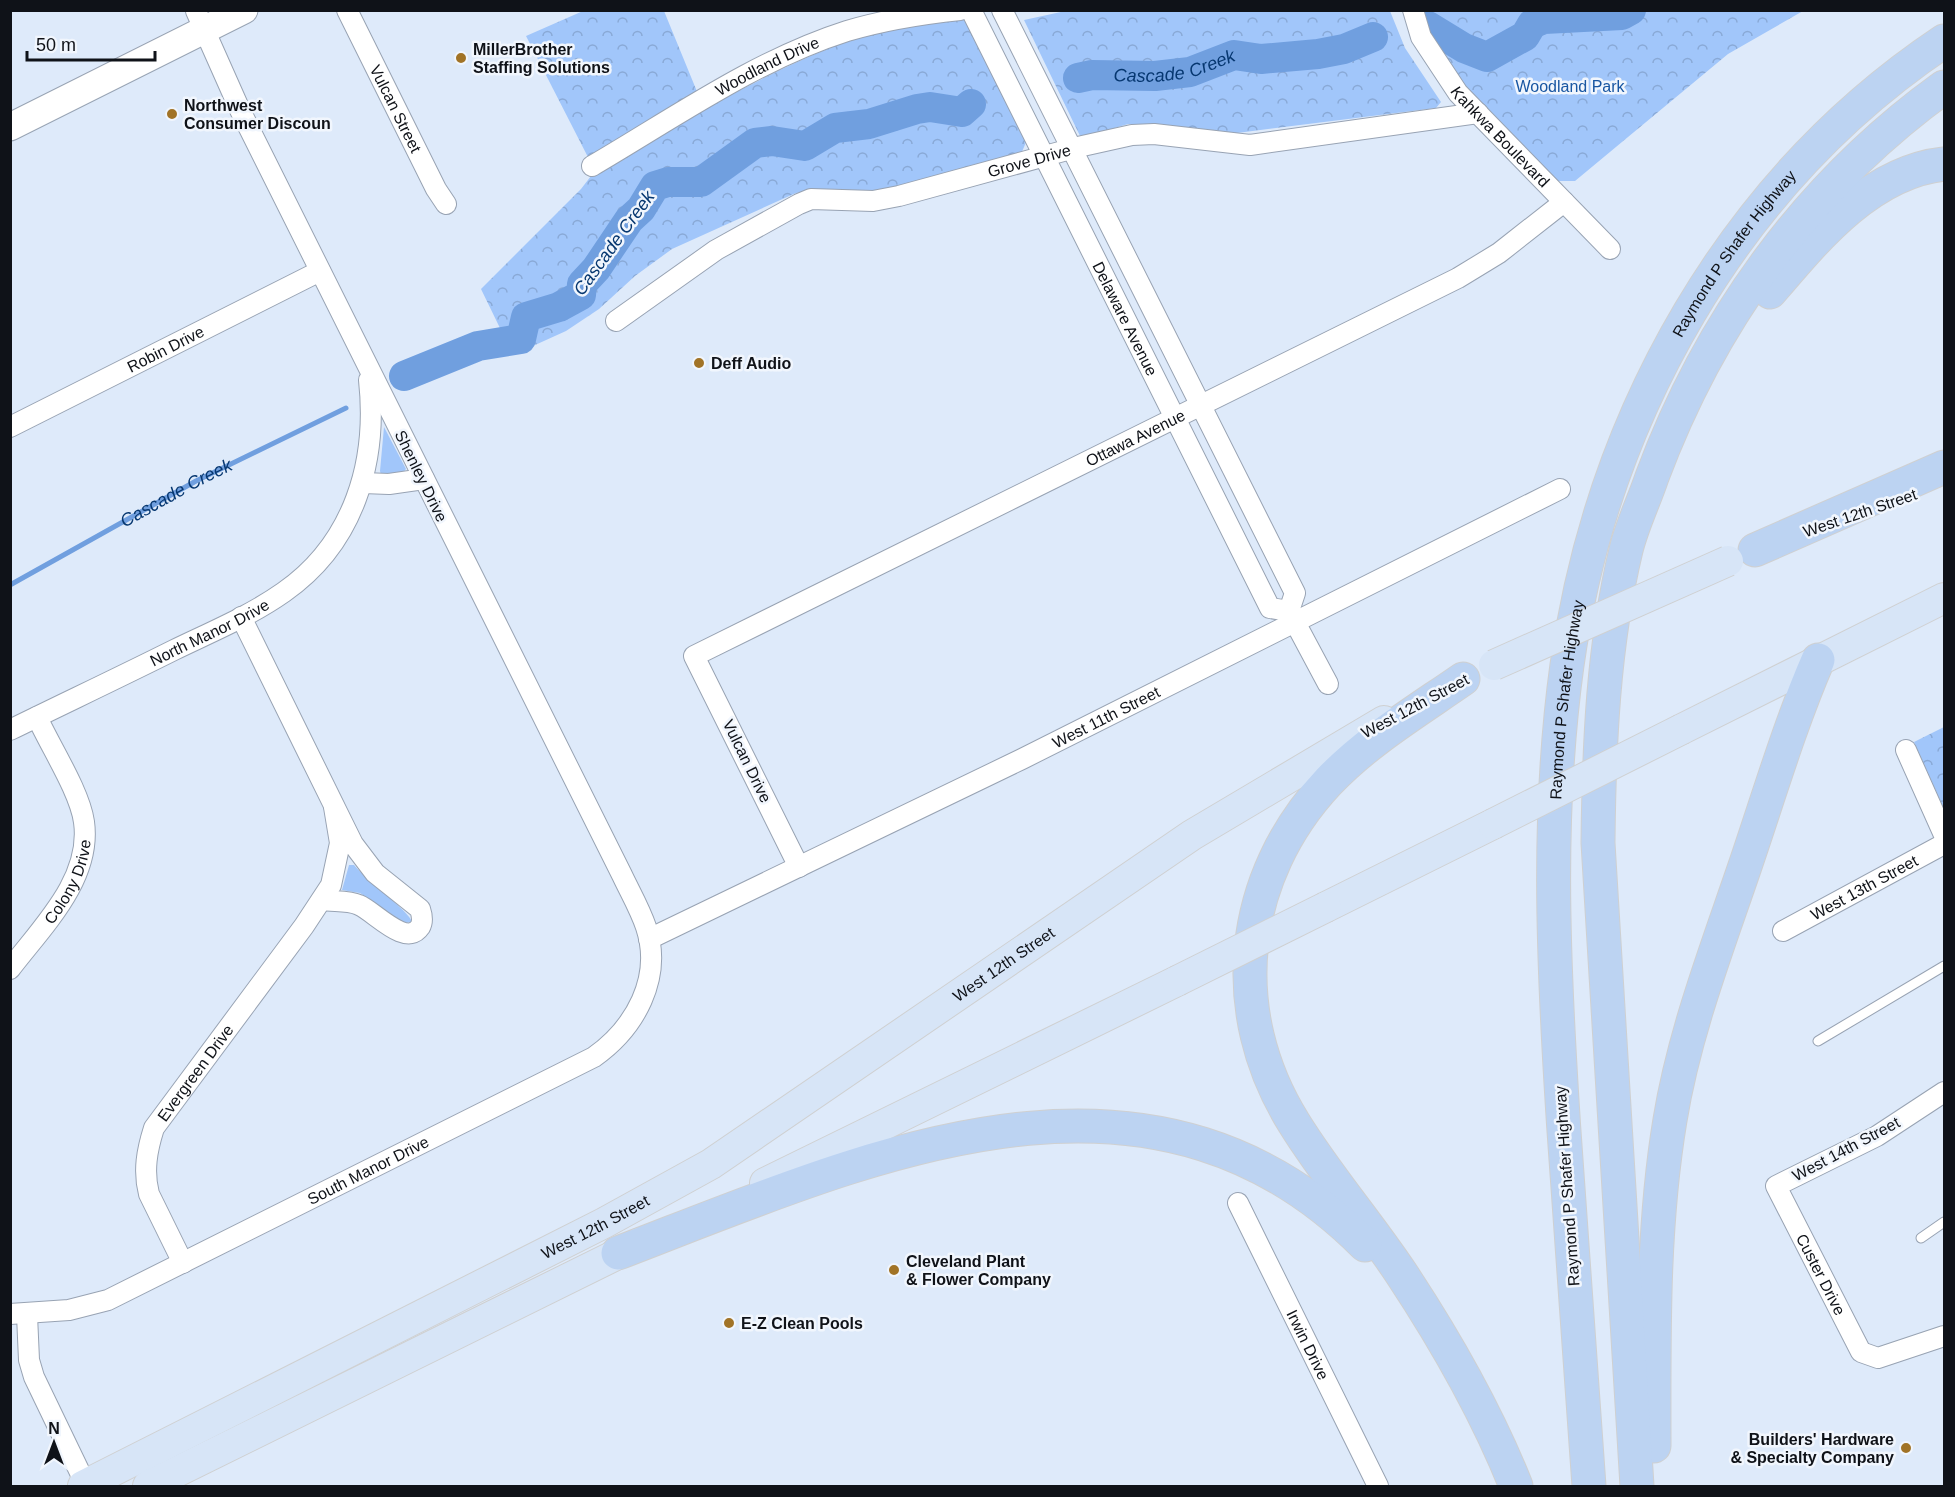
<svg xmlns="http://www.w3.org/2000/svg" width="1955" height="1497" viewBox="0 0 1955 1497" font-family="Arial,sans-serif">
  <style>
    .grass { fill: #a1c6fa }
    .forest { fill: url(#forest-crowns) }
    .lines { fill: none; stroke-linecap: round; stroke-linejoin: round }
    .stream { stroke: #709fdf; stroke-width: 5 }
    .river { stroke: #709fdf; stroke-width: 30 }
    .service-casing { stroke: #98a3b3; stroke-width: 11 }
    .minor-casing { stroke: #98a3b3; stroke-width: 22 }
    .secondary-casing { stroke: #98a3b3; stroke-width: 29 }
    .primary-casing { stroke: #cfd0d1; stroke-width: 32 }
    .motorway-casing { stroke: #cfd0d1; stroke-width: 35 }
    .service { stroke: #fff; stroke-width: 9 }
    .minor { stroke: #fff; stroke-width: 20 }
    .secondary { stroke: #fff; stroke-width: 27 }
    .primary { stroke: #d7e5f7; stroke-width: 30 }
    .motorway { stroke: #bcd3f2; stroke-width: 33 }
    .primary-bridge-casing { stroke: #cfd0d1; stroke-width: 32; stroke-linecap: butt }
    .primary-bridge { stroke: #d7e5f7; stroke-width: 30 }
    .poi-dot { fill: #a17326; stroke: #f1f6fd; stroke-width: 2 }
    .labels { text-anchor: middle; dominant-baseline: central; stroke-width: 5; stroke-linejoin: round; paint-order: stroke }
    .poi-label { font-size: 16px; font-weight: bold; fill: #0f1218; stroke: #f1f6fd; text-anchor: start }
    .street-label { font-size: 16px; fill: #0f1218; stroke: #f1f6fd }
    .park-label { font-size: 16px; fill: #1856a2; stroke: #f1f6fd }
    .water-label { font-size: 18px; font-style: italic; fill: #063770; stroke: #f1f6fd }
  </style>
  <defs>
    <pattern id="forest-crowns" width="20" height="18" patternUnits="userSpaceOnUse" patternTransform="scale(1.5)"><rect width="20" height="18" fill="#a1c6fa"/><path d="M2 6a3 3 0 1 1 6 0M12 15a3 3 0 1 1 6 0" fill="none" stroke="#89a9d6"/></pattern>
  </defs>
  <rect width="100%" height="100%" fill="#deeafa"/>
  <g class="grass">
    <path d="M384,427L406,469L402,474L381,475L380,471Z"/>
    <path d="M349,865H354C365,879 410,912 412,922L404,923L360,893L342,890Z"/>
  </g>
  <g class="forest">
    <path d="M1070,10L1390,11L1405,48L1441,102L1436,108L1237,133L1201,132L1160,124H1128L1081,138L1024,20Z"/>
    <path d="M583,11H664L698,94L690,116C759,81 827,41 904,26C924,23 944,22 964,19L1027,140L1021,154L919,183L871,193L822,189L796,193L672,249L635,276L599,309L566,331L513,355L481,289L581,189L591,176L592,165L526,36Z"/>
    <path d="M1421,11H1803L1728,54L1575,181H1556L1465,87L1434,42Z"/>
    <path d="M1944,727V809L1914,742Z"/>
  </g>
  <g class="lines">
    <path class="stream" id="s1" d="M10,585L196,481L346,408"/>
    <g class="river">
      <path d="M1428,26L1464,48L1487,57L1525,36L1532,24L1544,19L1622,15L1631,10"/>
      <path id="s2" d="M1078,78L1092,75L1155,76L1190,72L1234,55L1261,59L1318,54L1344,49L1373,37"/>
      <path d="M404,376L478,346L521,339L526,317L559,307L581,295L582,284L596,269L629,220L641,209L655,186L668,182H701L755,143L772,141L805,146L835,128L869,124L917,109L930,107L962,112L971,104"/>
    </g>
    <g class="service-casing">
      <g id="service">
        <path d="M1818,1041L1944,966"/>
        <path d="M1921,1238L1944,1222"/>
      </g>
    </g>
    <g class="minor-casing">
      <g id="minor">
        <path id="s3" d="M347,10L436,189L446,204"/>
        <path id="s4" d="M971,10L1270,608L1289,611L1295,593L1002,10"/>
        <path id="s5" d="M1413,10L1421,37L1458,93L1610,249"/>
        <path id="s6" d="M592,166C674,118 756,60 847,31C884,20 922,14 960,10"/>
        <path id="s7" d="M616,321L716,250L799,204L811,199L873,201L899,196L1078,147L1132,135L1154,134L1250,145L1478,113"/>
        <path id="s8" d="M10,427L320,271"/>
        <path d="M363,483L389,484L424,479"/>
        <path d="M1289,611L1328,684"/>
        <path d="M241,617L353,844L375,873L420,909C422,915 423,922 420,927C406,948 374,911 359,905C348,900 333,902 322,900"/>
        <path id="s9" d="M10,730C65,703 120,677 174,650C211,632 250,616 284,592C354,543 378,462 369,380"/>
        <path d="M1906,750L1944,835"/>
        <path id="s10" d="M799,867L694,656L1458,278L1499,253L1564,202"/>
        <path id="s11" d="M1783,931L1944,844"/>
        <path id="s12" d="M649,939L1022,759L1560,489"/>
        <path id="s13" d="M10,969C42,927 92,879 84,822C80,792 50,746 37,717"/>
        <path id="s14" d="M1944,1092L1877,1136L1776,1186L1861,1352L1878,1358L1944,1336"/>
        <path id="s15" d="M1238,1203L1378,1486"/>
        <path id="s16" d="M183,1263L149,1194C143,1171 147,1150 154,1128L304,926L331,885L340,843L334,807"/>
        <path id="s17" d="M10,1314L69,1310L108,1300L594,1057C635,1028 663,978 646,927C640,909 630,892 622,875L240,110L196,11"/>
        <path d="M27,1315L29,1360L34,1377L86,1485"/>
      </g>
    </g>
    <g class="secondary-casing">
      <path id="secondary" d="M10,127L244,10"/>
    </g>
    <g class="primary-casing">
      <g id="primary">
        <path d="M1682,729L1944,598"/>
        <path d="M1326,907L1493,824"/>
        <path d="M765,1183L1177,981"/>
        <path id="s18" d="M83,1486L604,1223L711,1164L1192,835L1384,721"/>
        <path d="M148,1486L640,1243"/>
      </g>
    </g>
    <g class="motorway-casing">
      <g id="motorway">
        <path d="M1770,292C1816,238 1870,172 1944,164"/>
        <path d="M1755,550L1944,467"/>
        <path d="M1463,679C1417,711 1367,741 1328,782C1239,877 1224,1011 1294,1123C1326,1175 1367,1222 1401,1273C1446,1341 1486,1411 1516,1486"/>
        <path d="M618,1253C861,1160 1146,1025 1365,1245"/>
        <path d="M1654,1446C1654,1337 1652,1228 1670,1120C1684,1034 1716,951 1744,869C1768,799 1789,727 1818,660"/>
        <path id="s19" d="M1589,1486C1579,1358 1570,1229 1562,1100C1553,955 1547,809 1567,665C1602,416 1733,182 1944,41"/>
        <path d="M1637,1486L1598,843C1599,745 1603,646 1626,550C1632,525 1644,501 1652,477C1710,321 1808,185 1944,87"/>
      </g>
    </g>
    <use href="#service" class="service"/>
    <use href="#minor" class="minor"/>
    <use href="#secondary" class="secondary"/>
    <use href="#primary" class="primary"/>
    <use href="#motorway" class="motorway"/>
    <g class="primary-bridge-casing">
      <g id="primary-bridge">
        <path d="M1494,665L1728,561"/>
        <path d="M1493,824L1682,729"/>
        <path d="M1177,981L1326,907"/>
      </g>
    </g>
    <use href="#primary-bridge" class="primary-bridge"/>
  </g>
  <g class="poi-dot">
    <circle cx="461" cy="58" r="6"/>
    <circle cx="172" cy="114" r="6"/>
    <circle cx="699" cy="363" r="6"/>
    <circle cx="894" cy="1270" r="6"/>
    <circle cx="729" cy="1323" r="6"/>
    <circle cx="1906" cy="1448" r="6"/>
  </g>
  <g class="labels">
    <g class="poi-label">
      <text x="473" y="49">MillerBrother<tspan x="473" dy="18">Staffing Solutions</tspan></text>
      <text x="184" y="105">Northwest<tspan x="184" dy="18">Consumer Discoun</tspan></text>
      <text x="711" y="363">Deff Audio</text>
      <text x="906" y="1261">Cleveland Plant<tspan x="906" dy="18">&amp; Flower Company</tspan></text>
      <text x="741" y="1323">E-Z Clean Pools</text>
      <text x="1894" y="1439" text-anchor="end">Builders' Hardware<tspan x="1894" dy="18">&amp; Specialty Company</tspan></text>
    </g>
    <g class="street-label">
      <text stroke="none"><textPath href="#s6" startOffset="202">Woodland Drive</textPath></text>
      <text stroke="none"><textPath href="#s3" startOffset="110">Vulcan Street</textPath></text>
      <text stroke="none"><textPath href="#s5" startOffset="156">Kahkwa Boulevard</textPath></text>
      <text stroke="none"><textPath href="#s7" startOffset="454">Grove Drive</textPath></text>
      <text stroke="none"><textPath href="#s19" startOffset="1272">Raymond P Shafer Highway</textPath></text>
      <text stroke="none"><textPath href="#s4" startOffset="345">Delaware Avenue</textPath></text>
      <text stroke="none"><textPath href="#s8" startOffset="174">Robin Drive</textPath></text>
      <text stroke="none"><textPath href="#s10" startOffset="728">Ottawa Avenue</textPath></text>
      <text transform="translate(421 476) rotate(64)">Shenley Drive</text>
      <text transform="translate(1860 513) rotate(-19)">West 12th Street</text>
      <text stroke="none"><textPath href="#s9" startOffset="222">North Manor Drive</textPath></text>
      <text stroke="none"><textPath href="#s19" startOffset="788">Raymond P Shafer Highway</textPath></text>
      <text transform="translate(1415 706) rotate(-28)">West 12th Street</text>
      <text stroke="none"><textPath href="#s12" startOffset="508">West 11th Street</textPath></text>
      <text transform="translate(747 761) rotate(64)">Vulcan Drive</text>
      <text stroke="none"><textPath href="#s13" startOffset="106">Colony Drive</textPath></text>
      <text stroke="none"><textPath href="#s11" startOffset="92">West 13th Street</textPath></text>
      <text stroke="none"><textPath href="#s18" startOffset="1060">West 12th Street</textPath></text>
      <text stroke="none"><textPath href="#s16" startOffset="213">Evergreen Drive</textPath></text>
      <text transform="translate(1846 1149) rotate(-28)">West 14th Street</text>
      <text stroke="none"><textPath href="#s17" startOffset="390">South Manor Drive</textPath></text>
      <text transform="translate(1567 1186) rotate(-94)">Raymond P Shafer Highway</text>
      <text stroke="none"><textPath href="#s18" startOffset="574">West 12th Street</textPath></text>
      <text stroke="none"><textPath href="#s14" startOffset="292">Custer Drive</textPath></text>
      <text stroke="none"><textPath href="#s15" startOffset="158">Irwin Drive</textPath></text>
    </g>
    <g class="park-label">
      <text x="1570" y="86">Woodland Park</text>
    </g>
    <g class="water-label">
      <text stroke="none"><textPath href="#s2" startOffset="98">Cascade Creek</textPath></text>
      <text transform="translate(614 243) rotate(-54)">Cascade Creek</text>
      <text stroke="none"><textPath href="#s1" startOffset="190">Cascade Creek</textPath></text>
    </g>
  </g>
  <rect width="1955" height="1497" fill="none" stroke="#0f1218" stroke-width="24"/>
  <g transform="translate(54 1443)" stroke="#f1f6fd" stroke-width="4.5" paint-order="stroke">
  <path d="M0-4.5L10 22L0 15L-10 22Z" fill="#0f1218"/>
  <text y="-9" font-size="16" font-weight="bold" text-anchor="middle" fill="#0f1218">N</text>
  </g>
  <path d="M27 51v9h128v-9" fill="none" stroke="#0f1218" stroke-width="3"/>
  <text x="36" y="51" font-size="18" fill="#0f1218" stroke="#f1f6fd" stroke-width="4.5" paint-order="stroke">50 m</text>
</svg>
